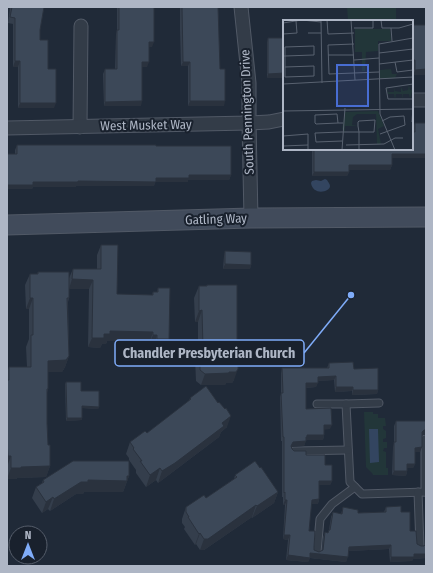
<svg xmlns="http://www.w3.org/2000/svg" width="433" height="573" viewBox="0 0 433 573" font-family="'Fira Sans Condensed',sans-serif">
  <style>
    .green { fill: #223639 }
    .water { fill: #334560 }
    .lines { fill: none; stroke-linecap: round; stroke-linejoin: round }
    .lane-casing { stroke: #515966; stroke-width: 9 }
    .street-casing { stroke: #515966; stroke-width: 15 }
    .secondary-casing { stroke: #515966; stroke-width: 21 }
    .lane { stroke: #333c48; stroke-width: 7 }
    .street { stroke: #333c48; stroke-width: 13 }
    .secondary { stroke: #414b5b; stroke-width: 19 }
    .wall { fill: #343e4c }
    .shaded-wall { fill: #2a323e }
    .building { fill: #3c4858; stroke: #2a323e }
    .labels { text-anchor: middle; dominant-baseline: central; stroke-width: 4; stroke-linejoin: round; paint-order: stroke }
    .street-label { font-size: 13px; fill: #aeb6c5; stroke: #19212d }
    .inset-road { fill: none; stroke: #596270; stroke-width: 1 }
    .view { fill: #486dd2; fill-opacity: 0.15; stroke: #486dd2; stroke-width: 2 }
    .inset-edge { fill: none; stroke: #aeb6c5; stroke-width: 2 }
    .leader { fill: none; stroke: #7facf9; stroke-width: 1.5 }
    .callout-dot { fill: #7facf9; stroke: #19212d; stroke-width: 1.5 }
    .callout { fill: #19212d; stroke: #7facf9; stroke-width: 1.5 }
    .callout-label { font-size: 14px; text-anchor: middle; font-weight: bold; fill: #aeb6c5 }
  </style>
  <rect width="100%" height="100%" fill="#202a38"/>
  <g class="green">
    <path d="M347,7H396V21H348Z"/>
    <path d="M364,412H373V414H378V418H385L386,426H383V429L386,431V438L383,439V442H387V448H384L383,451L386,452V468H388V475H373L372,473L366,467Z"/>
  </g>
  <g class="water">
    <path d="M325,179L327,180C328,182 330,184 330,186C330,192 313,196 311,183L312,181L316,180L321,181Z"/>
    <path d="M369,429H378L379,462L370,463Z"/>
  </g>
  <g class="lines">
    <g class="lane-casing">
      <g id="lane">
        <path d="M317,404H346L350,482L362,494L426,492"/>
        <path d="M346,404L379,403"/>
        <path d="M425,439V492"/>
        <path d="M294,451L348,450"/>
        <path d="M418,492L420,546"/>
        <path d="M317,552L320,519L332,504L355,487"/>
      </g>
    </g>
    <g class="street-casing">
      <g id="street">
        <path d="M241,7L249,83V123L251,218"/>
        <path d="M412,100H426"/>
        <path d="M80,127L81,26"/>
        <path d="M7,128L249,123L269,122L284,119"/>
      </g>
    </g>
    <g class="secondary-casing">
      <path id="secondary" d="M7,225L251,218L426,217"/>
    </g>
    <use href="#lane" class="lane"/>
    <use href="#street" class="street"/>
    <use href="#secondary" class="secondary"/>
  </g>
  <g class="wall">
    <path d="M10,7H44L40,30V40L48,69L54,108H18V67H13V24L8,23Z"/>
    <path d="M117,7H154L152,47H149L147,67H142L141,106H104L103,74L105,69H115L116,34L117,30Z"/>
    <path d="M180,7H218L220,69L224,106H188V66H181L180,30Z"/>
    <path d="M426,25V75H413V66H412Z"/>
    <path d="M268,38H284V78H267V42Z"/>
    <path d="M415,123L426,158H392V165L390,170H349V172L347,176H312V149H412L413,127Z"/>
    <path d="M17,145L156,146L231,175L229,180H188V182H155L154,186H76V187H33L32,189H7L15,154V150Z"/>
    <path d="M101,245L117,294L152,295L153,292H157L158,288L166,349L154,348V345H149L150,341H107L106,344H102L100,348L88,347L89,289H69V298L68,302L69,356L65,367L62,372H48V389L47,393V423L48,445L50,466L46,477L17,478L16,479H7V372L9,367H27L26,347L29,339V309H26L25,285L30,274H37L38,272L69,278L73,269H97V255Z"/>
    <path d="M225,251L251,265L250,269H223L224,256Z"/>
    <path d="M207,285L234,380L232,383H226L225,385H201L196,381L195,359L198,352V322H195L194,298L199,286H206Z"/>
    <path d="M329,363L354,369L378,390L377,394L352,395V391L335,392L334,380L318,381L316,387L306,388V409L330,429H324V435L323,440H306L304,446L292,447L291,448L294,451L306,455L325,465L332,481L330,485H319V499L318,504H311L309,531L314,550L319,552L322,551L323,537L325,532L328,533L329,530L331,517L333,512L341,514L343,507L358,513L384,512L386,507L401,512L417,544L421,546L425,545V535L426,531V558L413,559L412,561L390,562L389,549L349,551L346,562L310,558L308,562L286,560L288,540L283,539L285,505H283V497H282V441H281L280,397L281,394V373L282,368H327Z"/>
    <path d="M66,382L81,391L99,407L98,409L82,408V420L66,421L65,384Z"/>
    <path d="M190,398L227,427L221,432L219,437L170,474L158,483L156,480L146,487L136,473V470L129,460V458L126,454L130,442L147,433L189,401Z"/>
    <path d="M396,421L426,435H422L420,452H415V464L413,468H407V471L406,476L392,475L393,447L394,443V426Z"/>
    <path d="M260,468L278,492L274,503L252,518V517L204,550H200L196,544L195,545L184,529L185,527L182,523V519L186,507L206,498L234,479L235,475Z"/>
    <path d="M129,476L123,492H84L83,494H76L50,511L48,509L42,513L32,498L36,487L42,483L43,480Z"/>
  </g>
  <g class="shaded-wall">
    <path d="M149,42H154L152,47H147Z"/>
    <path d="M412,60H415L413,66H412Z"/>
    <path d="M15,61H20L18,67H13Z"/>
    <path d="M142,62H149L147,67H140Z"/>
    <path d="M183,62H190L188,66H181Z"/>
    <path d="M426,69V75H413L415,70Z"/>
    <path d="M284,73V78H267L268,74Z"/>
    <path d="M142,101L141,106H104L105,102Z"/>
    <path d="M190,101H225L224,106H188Z"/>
    <path d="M20,103H56L54,108H18Z"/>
    <path d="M392,154H426V158H390Z"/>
    <path d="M349,165H392L390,170H347Z"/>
    <path d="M314,172H349L347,176H312Z"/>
    <path d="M189,175H231L229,180H188V182H155L154,186H76V187H33L32,189H7V185L33,182L78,181L156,178Z"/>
    <path d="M225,264L251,265L250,269H223Z"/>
    <path d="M72,279L93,280L89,289H69Z"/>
    <path d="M30,298H33L29,309H26Z"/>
    <path d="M202,310L198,322H195L199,311Z"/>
    <path d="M110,331L153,332L150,341H107L106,344H102L100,348L88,347L92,338Z"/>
    <path d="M153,335H157L154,345H149Z"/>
    <path d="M157,339H169L166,349L154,348Z"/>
    <path d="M69,356L65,367L62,372H43L48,361Z"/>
    <path d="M238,369L234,380L232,383H226L225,385H201L205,374L229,372Z"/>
    <path d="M336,376L334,380L316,381L318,377Z"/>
    <path d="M306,383H318L316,387L304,388Z"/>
    <path d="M336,387H353L352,391L335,392Z"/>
    <path d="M353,390H378L377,394L352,395Z"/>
    <path d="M82,406L99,407L98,409L81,408Z"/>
    <path d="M231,416L227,427L221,432L219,437L170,474L158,483L162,471Z"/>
    <path d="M67,418H82V420L66,421Z"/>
    <path d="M324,425H332L330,429L322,430Z"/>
    <path d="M424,430H426V435H423L421,437L422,432Z"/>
    <path d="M307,435H324L323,440H306V441V437Z"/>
    <path d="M306,441L304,446L292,447L289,451L291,446L293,442Z"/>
    <path d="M422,447L420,452H414L415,448Z"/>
    <path d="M8,456H11L7,467V458Z"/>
    <path d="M407,464H415L413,468H406Z"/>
    <path d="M50,466L46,477L17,478L16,479H7L11,468L21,467Z"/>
    <path d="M160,468L156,480L146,487L150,475Z"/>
    <path d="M394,471H407L406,476L392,475Z"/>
    <path d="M129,476L123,492H84L83,494H76L50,511L54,499L81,482L88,480Z"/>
    <path d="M319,481H332L330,485H317Z"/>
    <path d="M278,492L274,503L252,518L257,506Z"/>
    <path d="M53,497L48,509L42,513L46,502Z"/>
    <path d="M319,499L318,504H310L312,500Z"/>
    <path d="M285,500H287L285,505H283Z"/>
    <path d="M256,505L252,517L204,550H200L204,539Z"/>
    <path d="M200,533L196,544L195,545L199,534Z"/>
    <path d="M284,535H290L288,540L283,539Z"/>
    <path d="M391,545L389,549L348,551L349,547Z"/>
    <path d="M310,553L348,557L346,562L310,558L308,562L286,560L288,555Z"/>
    <path d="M414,554H426V558L413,559L412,561L390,562L391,557Z"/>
  </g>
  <g class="building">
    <path d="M12,7H44L40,30V40H48V69H56V103H20V61H15V18L10,17Z"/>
    <path d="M119,7H154V42H149V62H142V101L105,102V69H117V30H119Z"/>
    <path d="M182,7H218L220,69H225V101H190V62H183Z"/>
    <path d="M412,25H426V69L415,70V60H412Z"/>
    <path d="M268,38H284V73L268,74Z"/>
    <path d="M415,123H426V154H392V165H349V172H314V149H412V132H415Z"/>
    <path d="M17,145H156V146H231V175H189V178H156V182L78,181V182H33V185H7V154H17Z"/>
    <path d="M101,245H118L117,294L153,295V292H158V288H170L169,339H157V335H153V332L110,331V334H104V338H92L93,280L72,279L73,269H101Z"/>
    <path d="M225,251L251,252V265L225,264Z"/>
    <path d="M38,272H69V298H67L69,356L66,360L48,361V389H47V423L48,445H50V466L21,467V468H11V456H8L7,441V380H9V367H31V335H33V298H30V274H38Z"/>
    <path d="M207,285H237V347H238V369L236,372H229V373L205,374L200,370V348H203L202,310L199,311V286H207Z"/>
    <path d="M353,362L354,369L378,368V390H353V387H336V376L318,377V383H306V409L331,408L332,425H324V435H307V437H306V441L293,442L291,446L292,449L294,451H306V455H325V465H332V481H319V499L312,500L309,531H315L314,547V550L319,552L323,550L325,532L328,533L329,530H330L333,512L342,514L343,507L358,510V513L386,512V507L401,506V512H410V531H416L417,544L421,546H424L426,544V554H414V557H391V545L349,547L348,557L310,553V558L288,555L290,535H284L287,500H285V492L284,493V437H283L281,393H283L282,368H329V363Z"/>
    <path d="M66,382H81V391H99V407L82,406V418H67Z"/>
    <path d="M206,386L218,403L219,402L225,409L226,408L231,416L222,423L224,426L175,463L162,471L160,468L150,475L140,461H142L133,449L134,448L130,442L145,431L147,433L191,399L190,398Z"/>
    <path d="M396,421H426V430H424L422,432V447L415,448V464H407V471H394V442H396Z"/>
    <path d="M73,461H129V476H127V481L88,480V482H81L54,499L53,497L46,502L36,487L44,482L43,480Z"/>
    <path d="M255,461L260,468L261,467L278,492L257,506L256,505L208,539H204L200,533L199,534L188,517H189L186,512V507L204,495L206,498L237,477L235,475Z"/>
  </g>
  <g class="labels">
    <g class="street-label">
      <text transform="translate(247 112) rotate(-92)">South Pennington Drive</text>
      <text transform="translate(146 125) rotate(-1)">West Musket Way</text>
      <text transform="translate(216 219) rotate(-2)">Gatling Way</text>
    </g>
  </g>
  <g transform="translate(283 20)">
    <rect width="130" height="130" fill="#202a38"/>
    <path d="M72,9H107L108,21H95V31L83,32L82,51H79V32H72ZM108,49L109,54H114L112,58L97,59V50ZM126,65L127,70L130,69L127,78L126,74H120L119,79V74H113L112,79L111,74H105L104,68L105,67V72H111L112,67V71L118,72V67L120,71L125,70ZM95,91L101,106L95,109L98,124H94L93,94H74L70,97L69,105L75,106H62V112L59,109L62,92Z" fill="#223639"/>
    <path class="inset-road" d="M38,0L39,63M44,0L45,14L71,13M68,0L72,60M98,0L99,8H116L130,4M0,3L19,0L38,2M71,8H90V0M108,8L109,21M25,13H38M0,14L14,13L13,1M71,24L45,25L46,54L96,52M96,33L130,29M45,35H71M0,36H2L30,35H31V26L2,27V57L31,56V46L2,47M71,40L96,38M112,42L114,52L130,50M96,44L130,40M0,64L130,57M130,64L103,68L105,79H130M0,91L130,89M129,102L130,87M55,103L54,94L32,95V103L33,104L55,103H60M97,114L122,105L121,96L107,97L99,101M0,116L25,114V130M59,121L33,122L32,113H33L58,112H91L92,100L76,101L75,102V106L76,112V130M63,125L101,124L112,118H120M0,126L25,125M59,130L62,88M112,130L97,94L96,24L130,18"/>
    <path class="view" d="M54,45H85V86H54Z"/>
    <rect width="130" height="130" class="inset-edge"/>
  </g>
  <path class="leader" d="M351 295L304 353"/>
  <circle class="callout-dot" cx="351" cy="295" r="4"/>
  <rect class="callout" x="115" y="340" width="189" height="26" rx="4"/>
  <g class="callout-label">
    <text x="209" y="358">Chandler Presbyterian Church</text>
  </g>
  <rect width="433" height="573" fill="none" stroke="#aeb6c5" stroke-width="16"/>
  <g transform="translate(28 545)"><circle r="19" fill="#19212d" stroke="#555d6a"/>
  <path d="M0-3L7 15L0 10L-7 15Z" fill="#7facf9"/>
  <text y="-6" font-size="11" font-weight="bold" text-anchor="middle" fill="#aeb6c5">N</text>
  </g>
</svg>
